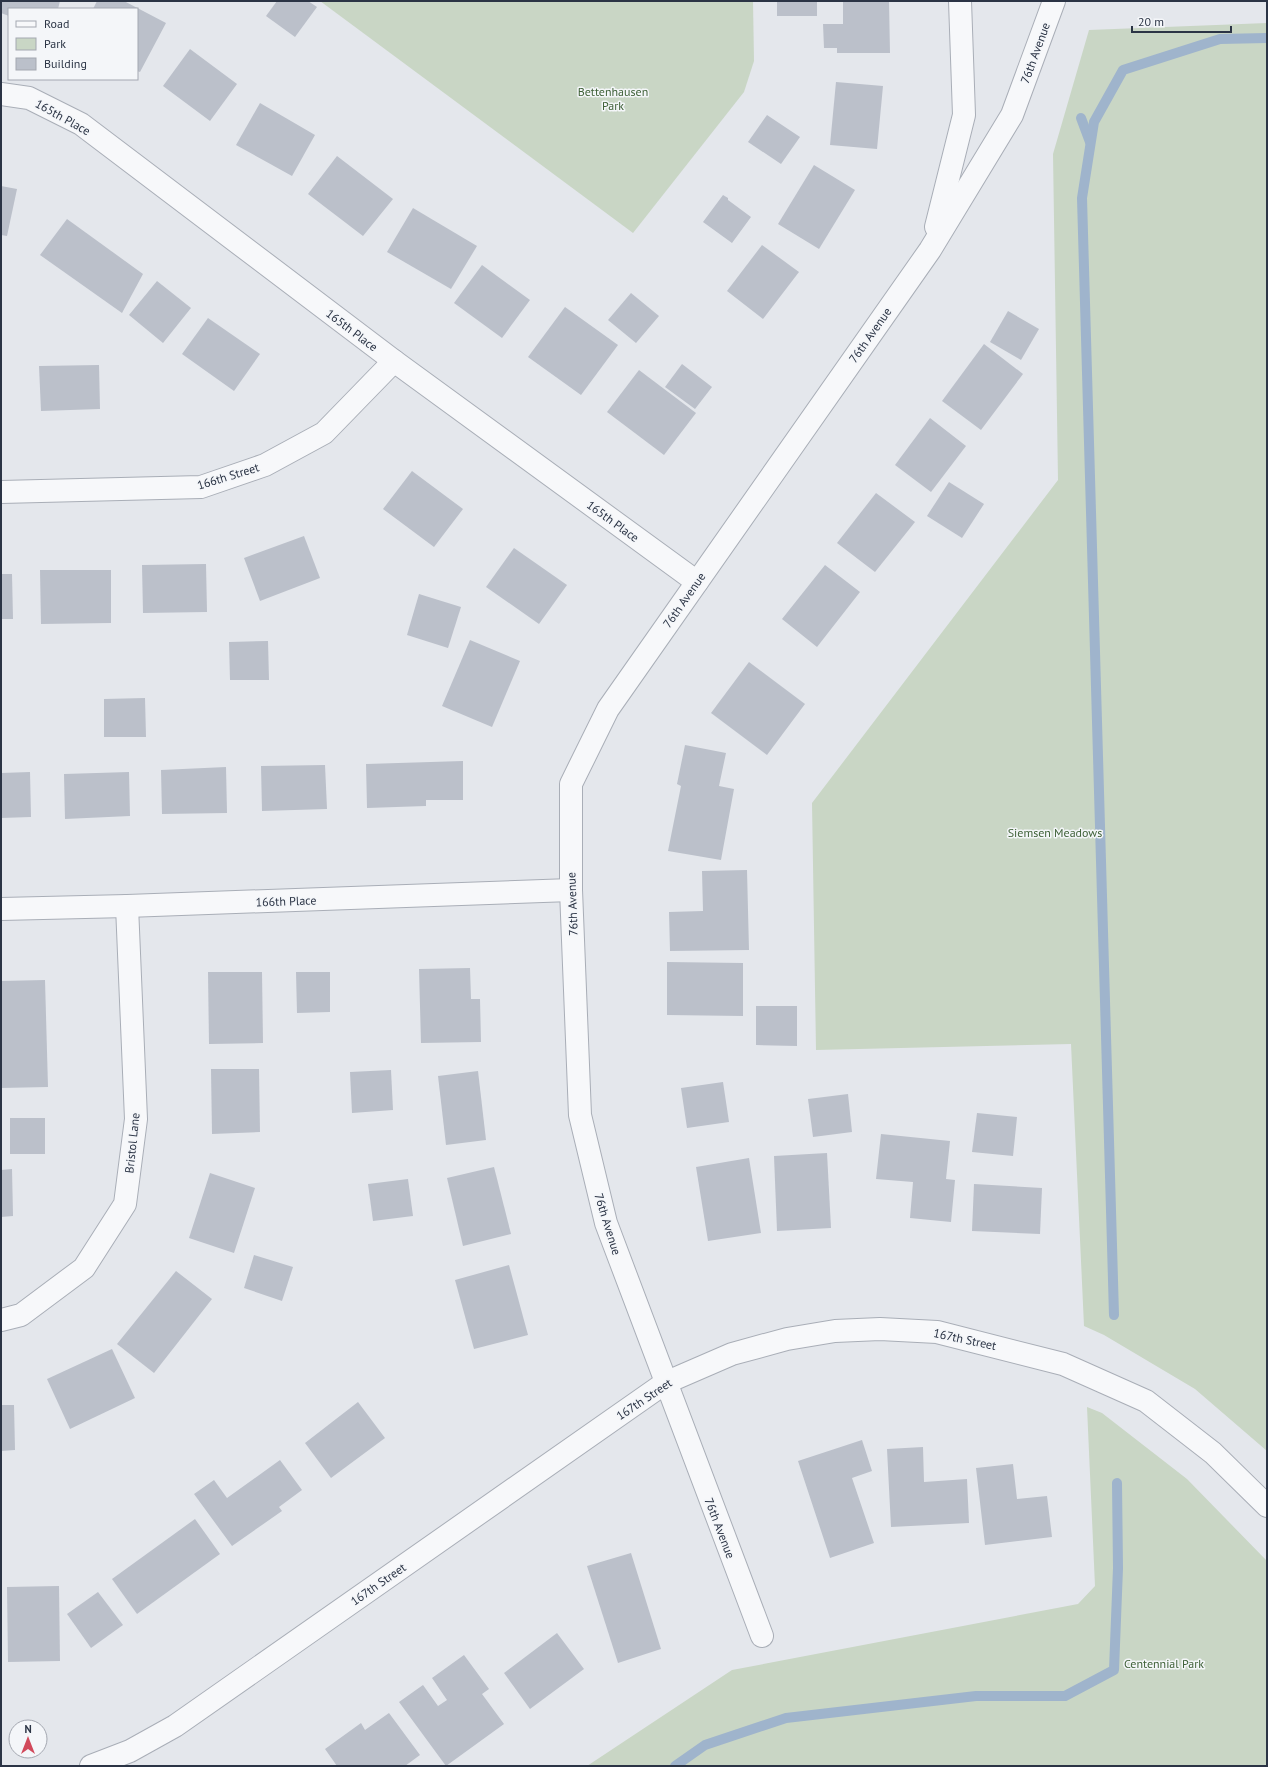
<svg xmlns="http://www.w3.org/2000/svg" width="1268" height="1767" viewBox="0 0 1268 1767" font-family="'PT Sans',sans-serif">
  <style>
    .green { fill: #c9d6c5 }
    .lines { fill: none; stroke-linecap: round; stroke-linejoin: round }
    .stream { stroke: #9fb4cc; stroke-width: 10 }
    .building { fill: #bbc0ca }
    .minor-casing { stroke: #a9aeb7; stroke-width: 24 }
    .tertiary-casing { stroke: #a9aeb7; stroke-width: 24 }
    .minor { stroke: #f7f8fa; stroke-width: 22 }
    .tertiary { stroke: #f7f8fa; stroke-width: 22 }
    .labels { text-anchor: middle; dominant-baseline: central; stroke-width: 3; stroke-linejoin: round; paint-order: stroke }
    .street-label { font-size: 12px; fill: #2b3445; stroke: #f4f6f9 }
    .park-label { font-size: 12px; fill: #3f6138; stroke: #f4f6f9 }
  </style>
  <rect width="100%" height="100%" fill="#e4e7ec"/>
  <g class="green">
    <path d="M320,1H753L754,61L744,92L633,233Z"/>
    <path d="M1267,23V1451L1195,1389L1104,1335L1084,1326L1071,1044L816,1050L812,803L1058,480L1053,154L1089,30Z"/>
    <path d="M1087,1407L1102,1413L1187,1479L1267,1561V1766H587L732,1670L1078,1604L1095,1586Z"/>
  </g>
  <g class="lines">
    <g class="stream">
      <path d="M1081,118L1090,142"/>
      <path d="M1114,1315L1082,198L1094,122L1123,70L1220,39L1267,38"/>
      <path d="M675,1766L705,1745L786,1718L976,1696H1065L1114,1670L1118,1568L1117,1483"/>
    </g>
  </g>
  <g class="building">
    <path d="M1,1H60L58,9H9V16L1,13Z"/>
    <path d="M97,1H124L166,23L140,72L137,71V9H93Z"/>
    <path d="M277,1H308L317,7L295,37L266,16Z"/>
    <rect x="777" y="1" width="40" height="15"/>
    <path d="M843,1H889L890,53H837V48H824L823,24H843Z"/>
    <path d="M190,49L237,84L210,121L163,86Z"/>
    <path d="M836,82L883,86L877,149L830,145Z"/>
    <path d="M260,103L315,135L292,176L236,145Z"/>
    <path d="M767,115L800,137L781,164L748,142Z"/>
    <path d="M337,156L393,199L363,236L308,194Z"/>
    <path d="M814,165L855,190L819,249L778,224Z"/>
    <path d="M1,186L17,189L7,236L1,235Z"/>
    <path d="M723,195L728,198V200L751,217L732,243L703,222Z"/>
    <path d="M413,208L477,246L451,289L387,252Z"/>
    <path d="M67,219L143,274L122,313L40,255Z"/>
    <path d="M762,245L799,272L763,319L727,291Z"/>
    <path d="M482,265L530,300L502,338L454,303Z"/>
    <path d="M157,281L191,308L163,343L129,315Z"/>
    <path d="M631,293L659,316L636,343L608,320Z"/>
    <path d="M565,307L618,345L581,395L528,357Z"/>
    <path d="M1008,311L1039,329L1021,360L990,342Z"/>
    <path d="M208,318L260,354L234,391L182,354Z"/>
    <path d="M984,344L1023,374L981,430L942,401Z"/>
    <path d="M682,364L712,387L695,409L665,387Z"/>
    <path d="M99,365L100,409L41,411L39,366Z"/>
    <path d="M639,370L696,413L664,455L607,412Z"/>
    <path d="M930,418L966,446L931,492L895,465Z"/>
    <path d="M412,471L463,509L434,547L383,509Z"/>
    <path d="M949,482L984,504L962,538L927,516Z"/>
    <path d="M876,493L915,522L875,572L837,543Z"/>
    <path d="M304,536L320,578L260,601L244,558Z"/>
    <path d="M514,548L567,585L539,624L486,587Z"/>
    <path d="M206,564L207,612L143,613L142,565Z"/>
    <path d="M825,565L860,592L817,647L782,619Z"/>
    <path d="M40,570H111V623L41,624Z"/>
    <path d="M1,574H12L13,619H1Z"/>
    <path d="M419,594L461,607L448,648L407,635Z"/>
    <path d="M470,640L520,661L492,727L442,706Z"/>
    <path d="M268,641L269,680H230L229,642Z"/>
    <path d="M749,662L805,704L767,755L711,713Z"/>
    <path d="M145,698L146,737H104V699Z"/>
    <path d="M685,745L726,753L719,786L734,789L721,860L668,851L681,786L677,784Z"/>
    <path d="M463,761V800H426V806L367,808L366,764Z"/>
    <path d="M325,765L327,809L262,811L261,766Z"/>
    <path d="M226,767L227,813L162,814L161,770Z"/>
    <path d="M30,772L31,817L1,818V773Z"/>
    <path d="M129,772L130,816L65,819L64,774Z"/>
    <path d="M747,870L749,950L670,951L669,912L703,911L702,871Z"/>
    <path d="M667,962L743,963V1016L667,1015Z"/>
    <path d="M470,968L471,999H480L481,1042L421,1043L419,969Z"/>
    <path d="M208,972H262L263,1043L209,1044Z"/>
    <path d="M296,972H330V1012L297,1013Z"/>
    <path d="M45,980L48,1087L1,1088V981Z"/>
    <path d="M756,1006H797V1046L756,1045Z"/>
    <path d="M211,1069H259L260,1132L212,1134Z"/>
    <path d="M391,1070L393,1110L352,1113L350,1072Z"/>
    <path d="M478,1071L486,1140L446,1145L438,1076Z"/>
    <path d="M723,1082L729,1122L687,1128L681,1088Z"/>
    <path d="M848,1094L852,1132L813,1137L808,1099Z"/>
    <path d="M977,1113L1017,1117L1013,1156L972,1152Z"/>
    <rect x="10" y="1118" width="35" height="36"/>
    <path d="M881,1134L950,1141L946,1179L955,1180L951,1222L910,1218L913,1182L876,1179Z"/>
    <path d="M827,1153L831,1228L777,1231L774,1156Z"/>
    <path d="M749,1158L761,1233L708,1241L696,1167Z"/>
    <path d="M494,1167L511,1234L463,1246L447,1178Z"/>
    <path d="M12,1169L13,1216L1,1217V1170Z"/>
    <path d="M210,1173L255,1188L234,1253L189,1238Z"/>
    <path d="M408,1179L413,1216L373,1221L368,1184Z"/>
    <path d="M974,1184L1042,1188L1040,1234L972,1231Z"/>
    <path d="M254,1255L293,1267L282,1301L244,1288Z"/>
    <path d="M509,1265L528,1335L474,1349L455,1280Z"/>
    <path d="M176,1271L212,1299L154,1373L117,1344Z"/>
    <path d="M112,1349L135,1398L70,1429L47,1379Z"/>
    <path d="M358,1402L385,1438L331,1478L305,1443Z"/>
    <path d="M1,1405H14L15,1450L1,1451Z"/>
    <path d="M862,1440L872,1471L852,1478L874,1543L830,1558L798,1461Z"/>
    <path d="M923,1447L924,1482L967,1479L969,1523L891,1527L887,1449Z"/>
    <path d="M280,1460L302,1490L279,1507L282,1511L232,1546L194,1494L214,1480L227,1498Z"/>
    <path d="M1013,1464L1017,1499L1047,1496L1052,1537L985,1545L976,1468Z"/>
    <path d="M195,1519L220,1554L137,1614L112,1579Z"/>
    <path d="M631,1553L661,1649L618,1663L587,1566Z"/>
    <path d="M59,1586L60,1661L8,1662L7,1587Z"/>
    <path d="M98,1592L123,1625L91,1648L67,1614Z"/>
    <path d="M557,1633L584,1669L530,1709L504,1673Z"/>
    <path d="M464,1655L489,1689L482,1694L504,1724L446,1766L399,1702L423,1685L438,1706L447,1700L432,1678Z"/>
    <path d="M389,1713L420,1755L405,1766H337L325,1749L361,1723L365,1730Z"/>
  </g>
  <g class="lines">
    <g class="minor-casing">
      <g id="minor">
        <path d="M1,94L29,98L81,124L394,361L697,582"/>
        <path d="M936,227L964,115L960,1"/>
        <path d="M1,492L201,487L265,465L324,433L394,361"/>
        <path d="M1,909L127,906L571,890"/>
        <path d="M1,1320L21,1315L84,1268L125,1204L136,1119L127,906"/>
        <path d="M762,1636L606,1223L580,1115L571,890V784L608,709L930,250L1012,115L1054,1"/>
      </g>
    </g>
    <g class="tertiary-casing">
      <path id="tertiary" d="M91,1766L130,1751L175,1726L665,1383L732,1354L787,1339L835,1331L880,1329L937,1332L1063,1364L1146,1401L1213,1453L1267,1506"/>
    </g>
    <use href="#minor" class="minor"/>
    <use href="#tertiary" class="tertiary"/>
  </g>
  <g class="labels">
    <g class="street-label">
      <text transform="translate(1035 53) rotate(-70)">76th Avenue</text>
      <text transform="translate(63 117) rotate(29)">165th Place</text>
      <text transform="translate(352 330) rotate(37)">165th Place</text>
      <text transform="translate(870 335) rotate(-55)">76th Avenue</text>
      <text transform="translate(228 476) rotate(-17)">166th Street</text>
      <text transform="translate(613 521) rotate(36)">165th Place</text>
      <text transform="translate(684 600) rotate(-55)">76th Avenue</text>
      <text transform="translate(286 901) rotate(-2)">166th Place</text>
      <text transform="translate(572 904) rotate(-92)">76th Avenue</text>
      <text transform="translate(132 1143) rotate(-84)">Bristol Lane</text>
      <text transform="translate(608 1224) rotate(73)">76th Avenue</text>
      <text transform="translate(965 1339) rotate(12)">167th Street</text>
      <text transform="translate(644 1399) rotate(-34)">167th Street</text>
      <text transform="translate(720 1528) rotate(69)">76th Avenue</text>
      <text transform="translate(378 1584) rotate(-35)">167th Street</text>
    </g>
    <g class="park-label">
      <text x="613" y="91">Bettenhausen<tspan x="613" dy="14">Park</tspan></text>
      <text x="1055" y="832">Siemsen Meadows</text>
      <text x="1164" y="1663">Centennial Park</text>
    </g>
  </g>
  <rect width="1268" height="1767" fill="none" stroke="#2b3445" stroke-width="4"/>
  <rect x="8" y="8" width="130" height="72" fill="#f4f6f9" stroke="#a4a8b1"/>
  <rect x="16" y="21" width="20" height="6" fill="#f7f8fa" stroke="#a4a8b1"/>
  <text x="44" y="28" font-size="12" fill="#2b3445">Road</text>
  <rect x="16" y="38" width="20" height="12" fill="#c9d6c5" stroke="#a4a8b1"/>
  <text x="44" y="48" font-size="12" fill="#2b3445">Park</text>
  <rect x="16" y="58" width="20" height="12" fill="#bbc0ca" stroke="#a4a8b1"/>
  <text x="44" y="68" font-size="12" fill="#2b3445">Building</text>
  <g transform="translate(28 1739)"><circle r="19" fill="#f4f6f9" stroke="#a4a8b1"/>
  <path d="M0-3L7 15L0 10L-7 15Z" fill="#d1495b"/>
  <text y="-6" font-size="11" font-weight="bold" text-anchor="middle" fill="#2b3445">N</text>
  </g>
  <path d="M1132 26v6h99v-6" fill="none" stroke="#2b3445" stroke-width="2"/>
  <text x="1138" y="26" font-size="12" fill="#2b3445" stroke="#f4f6f9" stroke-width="3" paint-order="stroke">20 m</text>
</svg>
